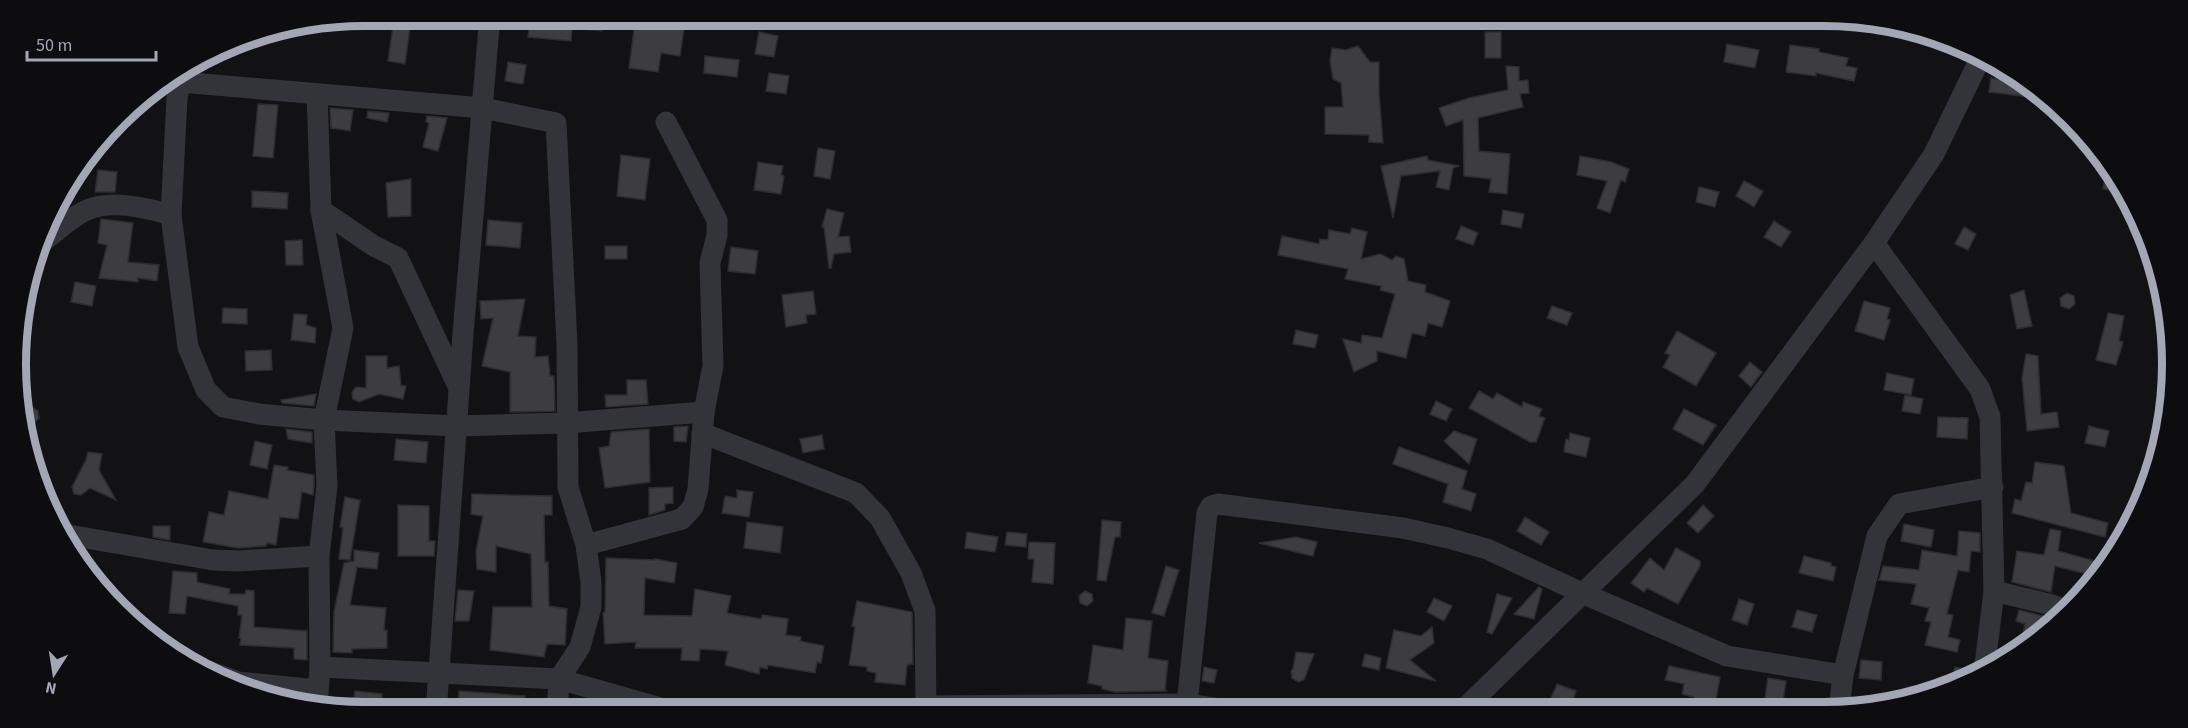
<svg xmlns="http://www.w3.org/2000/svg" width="2188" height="728" viewBox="0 0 2188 728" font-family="'Source Sans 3',sans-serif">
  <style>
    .building { fill: #3c3c41; stroke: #2d2c30; stroke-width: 1.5 }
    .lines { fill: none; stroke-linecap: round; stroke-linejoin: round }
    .minor { stroke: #333439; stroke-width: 21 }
    .rim { fill: none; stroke: #a3a7b5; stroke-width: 8 }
  </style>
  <rect width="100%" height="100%" fill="#121214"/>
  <g class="building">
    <path d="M537,15H603L602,31L572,28L571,41L528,37L530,20H536Z"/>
    <path d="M636,15H686L680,56L661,53L658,72L629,68Z"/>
    <path d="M393,26L410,28L405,64L388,61Z"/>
    <path d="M759,32L778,36L774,57L755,54Z"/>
    <rect x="1485" y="32" width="16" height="26"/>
    <path d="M1727,44L1759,50L1755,68L1724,62Z"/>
    <path d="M1790,45L1819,49V52L1848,58L1846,66L1857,68L1854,81L1816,73V76L1786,72Z"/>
    <path d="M1358,46L1370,62H1379V93L1383,143L1369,142V135L1325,134V107H1343L1341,83L1333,79L1330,61L1332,48L1346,50Z"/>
    <path d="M705,56L739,60L737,77L704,73Z"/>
    <path d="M508,62L526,65L523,84L505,81Z"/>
    <path d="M1506,66L1519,67V81L1528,80L1529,93L1520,94L1523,107L1478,118L1479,151L1510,154L1507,194L1489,192L1491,179L1464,176L1463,120L1446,126L1439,108L1469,98L1508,90Z"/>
    <path d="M769,73L789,76L786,94L766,91Z"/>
    <path d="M1991,78L2017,82L2018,78L2036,87L2046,99L1989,92Z"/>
    <path d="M258,104L278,105L273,158L253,156Z"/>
    <path d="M330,108L353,110L350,131L331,128Z"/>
    <path d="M368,111L389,113L387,122L367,118Z"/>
    <path d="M427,116L447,118L438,151L423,147L429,123L426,122Z"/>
    <path d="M818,148L835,151L830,179L814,176Z"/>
    <path d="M621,155L650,159L645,200L617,196Z"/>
    <path d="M1427,156L1428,160L1459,166L1453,168L1449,190L1436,187L1440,171L1401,176L1393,218L1381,166Z"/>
    <path d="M1580,156L1611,162L1629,169L1625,182L1621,180L1610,213L1597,208L1607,181L1577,175Z"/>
    <path d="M758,162L783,166L781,175L784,176L781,194L754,190Z"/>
    <path d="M2107,167L2126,189L2127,193L2103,189Z"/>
    <path d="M98,170L117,172L115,192H95Z"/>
    <path d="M411,179V216L388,217L386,183Z"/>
    <path d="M1744,181L1763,191L1754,207L1736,196Z"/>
    <path d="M1699,187L1719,192L1715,207L1696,202Z"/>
    <path d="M252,191L288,193L287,209L252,207Z"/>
    <path d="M827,209L844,213L838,237L849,236L851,252L834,254L831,268H829L824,227H822Z"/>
    <path d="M1503,210L1524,214L1521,228L1501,224Z"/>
    <path d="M101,219L133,223L128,262L159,265L157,281L138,278V282L99,278L107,245L98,243Z"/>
    <path d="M488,220L522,223L520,248L486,245Z"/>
    <path d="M1774,221L1791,232L1781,247L1764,237Z"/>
    <path d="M1461,226L1478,233L1473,245L1456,239Z"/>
    <path d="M1964,227L1976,234L1968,250L1955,244Z"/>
    <path d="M1352,228L1367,232L1361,259L1380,254L1392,260L1396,256L1404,259L1408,281L1426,285L1425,292L1450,301L1442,327L1428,323L1425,336L1412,333L1406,358L1377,351V361L1354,372L1343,339L1361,343L1362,335L1382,338L1395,294L1380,290L1381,286L1345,279L1348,269L1278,255L1282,236L1319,244L1320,239L1328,240L1329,230L1350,234Z"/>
    <path d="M302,240L303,265H286L285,241Z"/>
    <rect x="605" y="246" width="22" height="13"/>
    <path d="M731,247L758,251L755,274L728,271Z"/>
    <path d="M75,282L96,286L92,306L71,302Z"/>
    <path d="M2024,290L2032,326L2017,329L2010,295Z"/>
    <path d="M813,291L816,314L806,315L807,323L786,327L782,295Z"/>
    <path d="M2067,293L2074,296L2075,304L2069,309L2061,306L2060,298Z"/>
    <path d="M525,299L518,336L536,337L535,357L548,356L550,376H554L555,411L510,412V372L482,366L493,318L481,319L480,301Z"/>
    <path d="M1864,301L1890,308L1887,319L1890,320L1884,340L1855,331Z"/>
    <path d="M1552,306L1572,313L1567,325L1547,318Z"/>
    <path d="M223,308L247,309V324L222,323Z"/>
    <path d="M2108,313L2124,316L2119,341L2123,342L2116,365L2096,360Z"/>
    <path d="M294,314L307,315L306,325L316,328L315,343L291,340Z"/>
    <path d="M1296,330L1318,335L1315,348L1293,344Z"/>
    <path d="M1677,331L1716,353L1696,386L1663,367L1670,355L1665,353Z"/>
    <path d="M271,350L272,370L246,371L245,351Z"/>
    <path d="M2026,354L2038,356L2041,414L2057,412L2059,427L2027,431L2022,378Z"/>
    <path d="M366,356H387V368L399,366L401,385L406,386L403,399L379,394L359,402L353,399L352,392L356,387L366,388Z"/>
    <path d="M1750,362L1762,372L1751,387L1739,376Z"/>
    <path d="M1887,373L1914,379L1911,395L1884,390Z"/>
    <path d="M627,380H646L648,404L606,407L605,395H627Z"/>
    <path d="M1479,391L1493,399L1497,393L1522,407L1523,402L1542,409L1539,416L1545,418L1536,442H1530L1469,408Z"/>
    <path d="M316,394L314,406L282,403L281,400Z"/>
    <path d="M1905,395L1923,399L1920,414L1902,411Z"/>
    <path d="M1436,401L1452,409L1446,421L1430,414Z"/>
    <path d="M32,407L38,411L39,418L34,423H25L24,410Z"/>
    <path d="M1684,409L1716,425L1703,445L1673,429Z"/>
    <path d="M1938,417L1968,418L1967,439L1937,437Z"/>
    <path d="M688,426L686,442L674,441V427Z"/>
    <path d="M2089,426L2109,431L2105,447L2085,443Z"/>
    <path d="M286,429L312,432V443L288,439Z"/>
    <path d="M649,429L650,482L605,488L599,448L609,446L611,432Z"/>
    <path d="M1454,431L1477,439L1469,464L1444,441Z"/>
    <path d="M1570,433L1590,438L1586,457L1564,452L1566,439L1569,440Z"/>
    <path d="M822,435L824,449L803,453L800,439Z"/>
    <path d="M396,439L428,442L426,463L394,460Z"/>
    <path d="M255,441L272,445L267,469L250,465Z"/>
    <path d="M1399,447L1467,471L1462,489L1476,494L1471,511L1443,502L1448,484L1393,464Z"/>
    <path d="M88,452L102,454L99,470L116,500L90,488L81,495L74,494L72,487L86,460Z"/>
    <path d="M2035,462L2064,466L2071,513L2108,523L2105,537L2012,513L2015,499L2021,501L2026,482L2032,483Z"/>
    <path d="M274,465L288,467L287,470L314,475V486L313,495L302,492L298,519L280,517L276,545L267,543L266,546L238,548L203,542L209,512L224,515L229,491L268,499Z"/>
    <path d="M673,487V503L665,504V510L649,515V488Z"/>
    <path d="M737,490L753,492L749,517L722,513L725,496L737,498Z"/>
    <path d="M472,494L552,496V515H544L545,562H548L549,606L567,609L565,645L547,644L544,657L490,650L493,607H532L531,554L496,546V572L477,569L476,551L483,516L471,514Z"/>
    <path d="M345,497L360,500L350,560L339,559L343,528L340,527Z"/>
    <path d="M398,505L429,506V541H435L434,556H398Z"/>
    <path d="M1703,505L1714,516L1698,533L1687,523Z"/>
    <path d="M1525,517L1549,532L1541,545L1517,531Z"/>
    <path d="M1102,520L1121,522L1120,537H1115L1106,581L1097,580Z"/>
    <path d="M747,522L783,527L780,553L744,548Z"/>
    <path d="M1904,524L1934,530L1931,547L1901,541Z"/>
    <path d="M153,526H170V540L153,537Z"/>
    <path d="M2050,529L2061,531L2058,551L2095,561L2091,575L2055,566L2051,592L2012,582L2017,551L2044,555Z"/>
    <path d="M1959,531L1980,533V552L1971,551L1969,572L1958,570L1947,614L1953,615L1948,637L1960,640L1957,652L1925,645L1931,622L1925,621L1929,608L1911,604L1916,584L1879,580L1883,566L1919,570L1922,550L1957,556Z"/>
    <path d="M967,532L998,537L995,552L965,548Z"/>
    <path d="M1007,532L1027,534L1026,547L1005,545Z"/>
    <path d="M1296,537L1317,542L1313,556L1259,543Z"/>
    <path d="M1029,542L1055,543L1053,584L1032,582L1034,559H1028Z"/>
    <path d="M1676,548L1700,561V566L1678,604L1647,588L1644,592L1631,583L1650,558L1664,570Z"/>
    <path d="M354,550L379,553L377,569L357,567L350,605L386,608L384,630H387V648L352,649V653L333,652L334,612L344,563L354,561Z"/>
    <path d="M1804,556L1831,563V566L1836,567L1833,581L1799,573Z"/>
    <path d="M606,558L655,560V559L677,563L674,583L645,578L644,615L692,616L695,589L731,596L727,613L761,619L762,615L788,619L786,635L801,637L800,641L824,646L821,663L817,662L815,673L768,665L767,669L760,667L759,674L725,665L728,651L700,649L699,661L681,660L682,648H635L636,642L605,644L603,613L605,612Z"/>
    <path d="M1166,566L1179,570L1164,616L1152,613Z"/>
    <path d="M173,571L197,573V582L230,589L229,594H245L246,590L254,591V627L307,631V660L294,659V648L240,645L241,638H239L242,615H238V606L187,596L185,614L169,613Z"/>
    <path d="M1539,587L1542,589L1534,619L1514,614Z"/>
    <path d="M458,590L474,591L469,621H455Z"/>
    <path d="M1085,591L1092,594L1093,601L1087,606L1080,603L1079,596Z"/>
    <path d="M1497,594L1512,598L1492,634L1487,632Z"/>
    <path d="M1434,598L1452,606L1444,621L1427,612Z"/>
    <path d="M1739,599L1754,604L1747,625L1732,620Z"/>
    <path d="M857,601L912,612L913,664L907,665L905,685L875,682L876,673L867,671V667L849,665L855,627L852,626Z"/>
    <path d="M1797,610L1817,615L1812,632L1792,627Z"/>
    <path d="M2019,610L2047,617L2042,634L2019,650L2025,624L2016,621Z"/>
    <path d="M1126,618L1152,621L1148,658L1168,661L1165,690L1167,691L1115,692L1102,689V686L1088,683L1093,645L1123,650Z"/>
    <path d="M1432,627L1434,643L1410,660L1436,681L1386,668L1394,630L1421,636Z"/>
    <path d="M1296,652L1314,654L1304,680L1298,682L1292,678L1291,671L1293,669Z"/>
    <path d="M1365,654L1381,658L1379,670L1362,666Z"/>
    <path d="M1861,660L1882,662L1881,680L1859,678Z"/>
    <path d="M1669,666L1720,677L1714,710H1692L1694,697L1682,694L1684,684L1665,680Z"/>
    <path d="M1204,667L1217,670L1214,683L1202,681Z"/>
    <path d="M1955,667L1967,670L1965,681L1950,686Z"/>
    <path d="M1768,678L1786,681L1782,708L1764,705Z"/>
    <path d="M1557,684L1576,691L1569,711L1549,703Z"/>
    <path d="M355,691L382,694L381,711L353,708Z"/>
    <path d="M459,691L525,696L523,713L458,709Z"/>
  </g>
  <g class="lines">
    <g class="minor">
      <path d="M182,72L177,98L171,215L188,347L206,390L223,407L259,414L324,420L457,426L566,423L704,412"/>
      <path d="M180,82L483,108L556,123L567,344L568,487L586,545L591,582V607L580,647L559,679L557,713"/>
      <path d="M317,94L321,210L343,328L324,420L327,486L319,556L320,667L317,707"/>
      <path d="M321,210L374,246L398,258L458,386"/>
      <path d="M41,243C55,233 72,216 87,210C111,199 148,208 171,215"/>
      <path d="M1874,243L1980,389L1990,417L1994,591L1984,673"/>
      <path d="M702,433L856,493L880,518L911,573L925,611L926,712"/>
      <path d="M63,534L213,560L238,561L319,556"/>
      <path d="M586,545L682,519L693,507L698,489L704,412L713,366L710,263L717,235V220L666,122"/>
      <path d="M1994,591L2052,605L2066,611"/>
      <path d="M320,667L559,679L675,712"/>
      <path d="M203,669L238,682L318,690"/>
      <path d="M1187,704L1207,513L1211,506L1218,504L1403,528L1448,538L1487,549L1582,593L1727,656L1843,675"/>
      <path d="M926,706L1187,704L1233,711"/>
      <path d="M1839,710L1843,675L1877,536L1899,504L1993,487"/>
      <path d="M1462,711L1695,484L1874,243L1934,154L1980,59"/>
      <path d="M436,713L463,334L490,15"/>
    </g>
  </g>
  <path d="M0 0H2188V728H0ZM364 26H1824A338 338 0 0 1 2162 364V364A338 338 0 0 1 1824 702H364A338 338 0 0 1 26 364V364A338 338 0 0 1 364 26Z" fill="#0d0d0f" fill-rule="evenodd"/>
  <path class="rim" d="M364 26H1824A338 338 0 0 1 2162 364V364A338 338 0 0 1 1824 702H364A338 338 0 0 1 26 364V364A338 338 0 0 1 364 26Z"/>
  <g transform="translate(54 674) rotate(192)" stroke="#0d0d0f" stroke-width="4.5" paint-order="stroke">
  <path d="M0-4.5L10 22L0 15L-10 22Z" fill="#a3a7b5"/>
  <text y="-9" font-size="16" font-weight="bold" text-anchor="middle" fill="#a3a7b5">N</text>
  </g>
  <path d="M27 51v9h129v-9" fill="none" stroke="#a3a7b5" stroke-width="3"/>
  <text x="36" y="51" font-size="18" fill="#a3a7b5" stroke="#0d0d0f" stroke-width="4.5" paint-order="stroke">50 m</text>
</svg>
